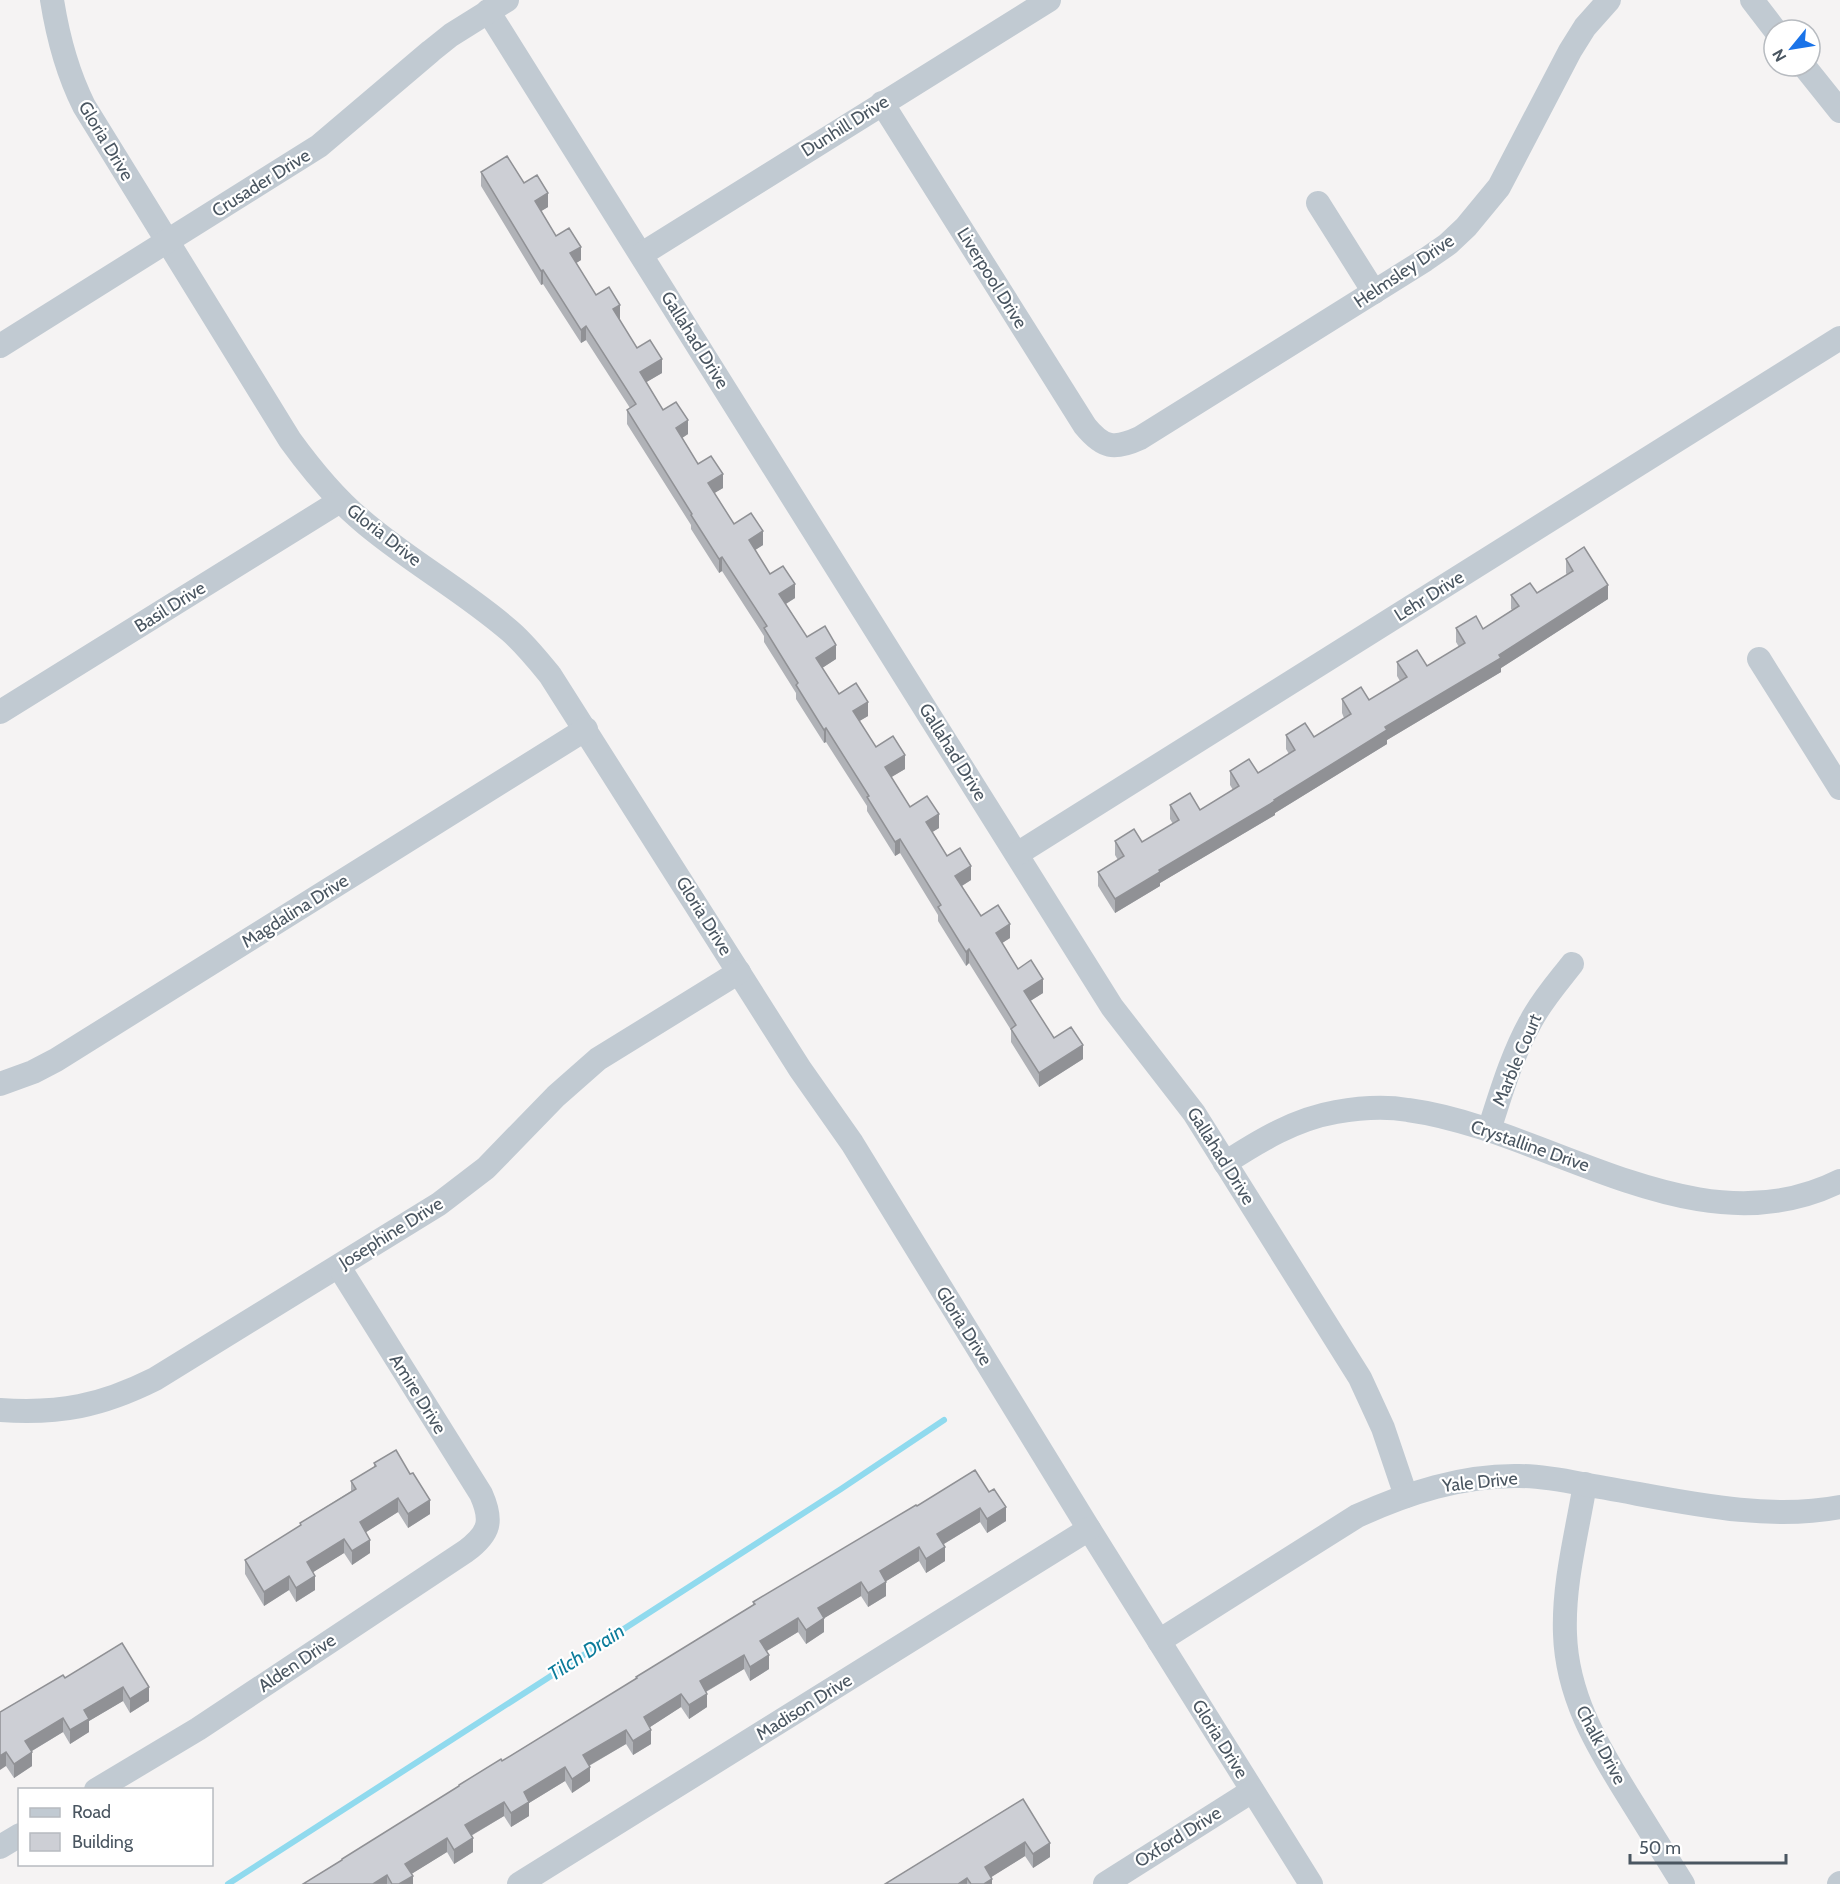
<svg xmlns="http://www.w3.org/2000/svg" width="1840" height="1884" viewBox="0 0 1840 1884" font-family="Cabin,sans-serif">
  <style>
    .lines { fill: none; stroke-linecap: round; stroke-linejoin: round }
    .stream { stroke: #90daee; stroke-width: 6 }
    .minor { stroke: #c1cad2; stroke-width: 24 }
    .wall { fill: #b0b2b7 }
    .shaded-wall { fill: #909195 }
    .building { fill: #cdcfd5; stroke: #909195; stroke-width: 1.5 }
    .labels { text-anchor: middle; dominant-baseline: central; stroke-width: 4.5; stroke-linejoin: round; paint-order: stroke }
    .street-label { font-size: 18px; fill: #4a5661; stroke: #fff }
    .water-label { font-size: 20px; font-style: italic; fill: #0c7c9b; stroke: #fff }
  </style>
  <rect width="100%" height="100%" fill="#f5f3f3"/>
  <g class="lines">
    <path class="stream" d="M228,1884L841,1489L944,1420"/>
    <g class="minor">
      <path d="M52,0C58,38 67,72 84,106L290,440C311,469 333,496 360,519C407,560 463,590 510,631C525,644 537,659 550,675L800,1069L852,1143L1089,1529L1311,1884"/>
      <path d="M1752,0L1775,30"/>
      <path d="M488,11L1112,1007L1194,1113L1360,1378L1383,1428L1406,1496"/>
      <path d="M1804,66L1840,111"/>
      <path d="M882,103L1085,426C1103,448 1114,450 1140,438L1425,260L1448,244L1466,227L1499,187L1570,51L1585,27L1609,0"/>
      <path d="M1318,203L1374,292"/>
      <path d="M642,254L1049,0"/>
      <path d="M0,346L319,146L431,51L451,35L507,0"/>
      <path d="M1759,659L1840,788"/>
      <path d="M0,712L340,501"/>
      <path d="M1017,854L1840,338"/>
      <path d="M0,1084L33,1072L56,1060L586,729"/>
      <path d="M1489,1130C1501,1093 1512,1055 1531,1021C1542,1000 1558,982 1572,964"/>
      <path d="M1225,1163C1259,1141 1295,1119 1336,1112C1359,1108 1384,1106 1408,1110C1549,1129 1697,1253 1840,1181"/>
      <path d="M0,1410C60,1414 101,1406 155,1379L439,1204L486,1168L556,1096L598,1059L739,972"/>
      <path d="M1585,1484C1577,1533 1563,1584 1565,1634C1567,1695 1596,1744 1627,1794C1646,1824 1664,1854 1683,1884"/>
      <path d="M1159,1641L1357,1516C1408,1493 1462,1475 1519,1476C1540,1476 1562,1480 1582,1484C1665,1497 1757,1523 1840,1507"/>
      <path d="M96,1790L198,1729L466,1551C490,1533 493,1521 481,1494L339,1267"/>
      <path d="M0,1847L20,1835"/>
      <path d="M519,1884L1089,1529"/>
      <path d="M1105,1884L1252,1791"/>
      <path d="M1839,1884L1840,1883"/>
    </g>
  </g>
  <g class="wall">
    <path d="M481,172L524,183L548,207L541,211L556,236L581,260L576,263L596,295L620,319H619L637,348L662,373L646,382L663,410L688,434L682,438L698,464L723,488L714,493L734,524L763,545L755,550L770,574L795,598L786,604L807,637L836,659L822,668L839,694L868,716L859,721L876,747L905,769L891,777L910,807L939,828L932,832L947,856L971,880L962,886L981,916L1010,938L1002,943L1018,969L1043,993L1030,1001L1054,1038L1083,1059L1039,1087L1011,1042V1030L969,963L966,966L938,921V915L900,853L895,856L867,811V806L826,742L824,743L796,699V693L764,642V636L722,571L719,573L691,529V525L627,424V410L630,408L586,340L581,343L543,284L541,285L481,186Z"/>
    <path d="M1566,559L1608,599L1501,668V672L1387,740V744L1275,813V815L1160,883V886L1115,913L1098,886V872L1118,860L1115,855V841L1142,842L1173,824L1170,819V805L1200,810L1233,790L1230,785V771L1258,773L1289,754L1286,749V735L1314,737L1344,718L1342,713V699L1369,700L1400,681L1397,676V662L1427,666L1459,647L1456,642V628L1483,629L1512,610L1511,609V595L1537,593L1567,575L1566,573Z"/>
    <path d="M374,1463L430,1514L408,1528L398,1512L366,1532L370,1553L352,1565L344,1553L313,1572L315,1590L296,1602L289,1590L264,1606L245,1574V1560L300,1526V1523L351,1491V1481L374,1467Z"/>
    <path d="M975,1470L1006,1521L987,1533L980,1522L944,1544L945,1561L926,1573L919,1561L886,1581V1596L868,1607L861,1596L824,1618V1632L806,1644L798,1632L767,1651L769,1669L750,1681L744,1669L706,1692L707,1707L689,1719L681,1707L650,1727L651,1744L633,1755L626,1744L589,1766L590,1781L572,1793L565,1781L529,1803V1816L511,1827L504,1816L471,1836L473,1852L454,1864L447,1852L411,1874L413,1884H303L459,1787V1785L502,1761L636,1679V1677L753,1605V1602L917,1506Z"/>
    <path d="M122,1643L149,1701L130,1713L123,1701L89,1721V1732L70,1744L63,1732L32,1751V1766L14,1778L6,1766L0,1712L65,1678Z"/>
    <path d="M1023,1799L1050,1857L1033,1868L1025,1856L991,1877L992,1884H885Z"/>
  </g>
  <g class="shaded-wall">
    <path d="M548,193V207L535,215V201Z"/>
    <path d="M581,247V260L570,267V253Z"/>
    <path d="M543,270V284L541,285V271Z"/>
    <path d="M620,305V319L613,323V309Z"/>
    <path d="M586,326V340L581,343V330Z"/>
    <path d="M662,359V373L640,386V372Z"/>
    <path d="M688,420V434L676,442V428Z"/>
    <path d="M723,474V488L708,497V483Z"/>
    <path d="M763,531V545L749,554V540Z"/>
    <path d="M722,557V571L719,573V559Z"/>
    <path d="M795,584V598L779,608V594Z"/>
    <path d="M1608,585V599L1501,668V672L1387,740V744L1275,813V815L1160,883V886L1115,913V899L1159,870L1274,800L1385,727Z"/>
    <path d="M836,645V659L816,672V658Z"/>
    <path d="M868,702V716L853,725V711Z"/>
    <path d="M826,728V742L824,743V730Z"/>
    <path d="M905,755V769L885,781V767Z"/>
    <path d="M939,814V828L926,836V822Z"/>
    <path d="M900,839V853L895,856V842Z"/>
    <path d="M971,866V880L955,890V876Z"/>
    <path d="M1010,924V938L996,947V933Z"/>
    <path d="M969,949V963L966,966V952Z"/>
    <path d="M1043,979V993L1024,1005V991Z"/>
    <path d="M1083,1045V1059L1039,1087V1073Z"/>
    <path d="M398,1498V1512L360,1536V1522Z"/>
    <path d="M430,1500V1514L408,1528V1514Z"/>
    <path d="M1006,1507V1521L987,1533V1519Z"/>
    <path d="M980,1508V1522L937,1548V1534Z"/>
    <path d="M344,1539V1553L307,1576V1562Z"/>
    <path d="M370,1540V1553L352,1565V1551Z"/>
    <path d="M919,1547V1561L880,1585V1571Z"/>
    <path d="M945,1547V1561L926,1573V1559Z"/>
    <path d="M289,1576V1590L264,1606V1592Z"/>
    <path d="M315,1576V1590L296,1602V1588Z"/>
    <path d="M861,1582V1596L818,1622V1608Z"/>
    <path d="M886,1582V1596L868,1607V1593Z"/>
    <path d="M798,1618V1632L760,1655V1641Z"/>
    <path d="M824,1618V1632L806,1644V1630Z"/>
    <path d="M744,1655V1669L700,1695V1681Z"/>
    <path d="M769,1655V1669L750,1681V1667Z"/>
    <path d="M123,1687V1701L89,1721V1732L70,1744V1730L84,1710Z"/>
    <path d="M149,1687V1701L130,1713V1699Z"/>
    <path d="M681,1694V1707L644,1731V1717Z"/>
    <path d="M707,1694V1707L689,1719V1705Z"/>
    <path d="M63,1718V1732L25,1755V1741Z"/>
    <path d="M626,1730V1744L583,1769V1755Z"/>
    <path d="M651,1730V1744L633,1755V1741Z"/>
    <path d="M6,1752V1766L0,1770V1756Z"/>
    <path d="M32,1752V1766L14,1778V1764Z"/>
    <path d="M565,1767V1781L529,1803V1816L511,1827V1813L524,1792Z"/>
    <path d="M590,1767V1781L572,1793V1779Z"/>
    <path d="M504,1802V1816L465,1839V1825Z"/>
    <path d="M447,1838V1852L405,1878V1864Z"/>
    <path d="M473,1838V1852L454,1864V1850Z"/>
    <path d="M1025,1842V1856L985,1881V1867Z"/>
    <path d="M1050,1843V1857L1033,1868V1854Z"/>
    <path d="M387,1875V1884H373Z"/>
    <path d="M413,1876V1884H399Z"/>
    <path d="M967,1878V1884H958Z"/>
    <path d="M992,1879V1884H984Z"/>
  </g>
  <g class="building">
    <path d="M507,156L524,183L537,175L548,193L535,201L556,236L569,228L581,247L570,253L596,295L609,287L620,305L613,309L637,348L650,340L662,359L640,372L663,410L676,402L688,420L676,428L698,464L711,456L723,474L708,483L734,524L751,513L763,531L749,540L770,574L783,566L795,584L779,594L807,637L825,626L836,645L816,658L839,694L856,683L868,702L853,711L876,747L893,736L905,755L885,767L910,807L927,796L939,814L926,822L947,856L960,848L971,866L955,876L981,916L998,905L1010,924L996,933L1018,969L1031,960L1043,979L1024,991L1054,1038L1071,1027L1083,1045L1039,1073L1011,1029L1016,1025L969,949L966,952L938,907L941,905L900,839L895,842L867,797L869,796L826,728L824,730L796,685L798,683L764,628L767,626L722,557L719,559L691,515L692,514L627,410L636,404L586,326L581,330L543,270L541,271L481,172Z"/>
    <path d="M1584,547L1608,585L1499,655L1501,658L1385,727L1387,730L1274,800L1275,801L1159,870L1160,872L1115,899L1098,872L1124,856L1115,841L1134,829L1142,842L1179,820L1170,805L1190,793L1200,810L1239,786L1230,771L1249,759L1258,773L1295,750L1286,735L1305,723L1314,737L1351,714L1342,699L1361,687L1369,700L1407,677L1397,662L1417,650L1427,666L1465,643L1456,628L1476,616L1483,629L1519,606L1511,595L1530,583L1537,593L1573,571L1566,559Z"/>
    <path d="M396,1450L410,1474L413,1473L430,1500L408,1514L398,1498L360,1522L370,1540L352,1551L344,1539L307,1562L315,1576L296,1588L289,1576L264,1592L245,1560L301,1525L300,1523L356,1489L351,1481L376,1466L374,1463Z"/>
    <path d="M975,1470L989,1492L994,1489L1006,1507L987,1519L980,1508L937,1534L945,1547L926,1559L919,1547L880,1571L886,1582L868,1593L861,1582L818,1608L824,1618L806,1630L798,1618L760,1641L769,1655L750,1667L744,1655L700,1681L707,1694L689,1705L681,1694L644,1717L651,1730L633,1741L626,1730L583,1755L590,1767L572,1779L565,1767L524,1792L529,1802L511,1813L504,1802L465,1825L473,1838L454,1850L447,1838L405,1864L413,1876L399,1884H392L387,1875L373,1884H303L342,1860V1859L459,1786V1785L501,1759L502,1761L637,1678L636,1677L755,1604L753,1602L916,1505L917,1506Z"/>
    <path d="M122,1643L149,1687L130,1699L123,1687L84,1710L89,1719L70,1730L63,1718L25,1741L32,1752L14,1764L6,1752L0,1756V1712L63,1675L65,1678Z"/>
    <path d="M1023,1799L1050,1843L1033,1854L1025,1842L985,1867L992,1879L984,1884H971L967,1878L958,1884H885Z"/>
  </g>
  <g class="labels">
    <g class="street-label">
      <text transform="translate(845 126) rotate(-32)">Dunhill Drive</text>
      <text transform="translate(106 141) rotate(59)">Gloria Drive</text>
      <text transform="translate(261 183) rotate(-32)">Crusader Drive</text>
      <text transform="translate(1404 271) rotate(-34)">Helmsley Drive</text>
      <text transform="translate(992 278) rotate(58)">Liverpool Drive</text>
      <text transform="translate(695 340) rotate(58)">Gallahad Drive</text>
      <text transform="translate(384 535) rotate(38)">Gloria Drive</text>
      <text transform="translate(1429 596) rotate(-32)">Lehr Drive</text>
      <text transform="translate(170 607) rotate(-32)">Basil Drive</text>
      <text transform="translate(953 752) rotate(58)">Gallahad Drive</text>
      <text transform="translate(295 911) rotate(-32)">Magdalina Drive</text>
      <text transform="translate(704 916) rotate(58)">Gloria Drive</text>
      <text transform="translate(1517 1060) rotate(-67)">Marble Court</text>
      <text transform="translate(1530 1146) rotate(19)">Crystalline Drive</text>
      <text transform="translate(1221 1156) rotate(58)">Gallahad Drive</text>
      <text transform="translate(391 1233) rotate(-32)">Josephine Drive</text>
      <text transform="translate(964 1326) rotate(58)">Gloria Drive</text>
      <text transform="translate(418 1394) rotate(58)">Amire Drive</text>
      <text transform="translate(1480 1482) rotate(-6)">Yale Drive</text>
      <text transform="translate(297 1663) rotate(-34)">Alden Drive</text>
      <text transform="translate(804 1707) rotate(-32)">Madison Drive</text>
      <text transform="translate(1220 1739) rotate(58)">Gloria Drive</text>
      <text transform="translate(1601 1745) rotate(62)">Chalk Drive</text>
      <text transform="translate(1178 1837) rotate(-32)">Oxford Drive</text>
    </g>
    <g class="water-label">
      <text transform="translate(586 1652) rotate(-33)">Tilch Drain</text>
    </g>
  </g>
  <rect x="18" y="1788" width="195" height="78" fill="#ffffff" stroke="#b7bbc0" stroke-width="1.5"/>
  <rect x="30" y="1808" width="30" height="9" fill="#c1cad2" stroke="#b7bbc0" stroke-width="1.5"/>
  <text x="72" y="1818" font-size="18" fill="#4a5661">Road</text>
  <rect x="30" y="1833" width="30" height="18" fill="#cdcfd5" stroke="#b7bbc0" stroke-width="1.5"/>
  <text x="72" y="1848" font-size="18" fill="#4a5661">Building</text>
  <g transform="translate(1792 48) rotate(240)"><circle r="28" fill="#ffffff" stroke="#b7bbc0" stroke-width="1.5"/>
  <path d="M0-4.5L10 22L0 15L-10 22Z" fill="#1a73e8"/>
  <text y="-9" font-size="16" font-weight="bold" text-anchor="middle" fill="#4a5661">N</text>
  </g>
  <path d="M1630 1854v9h156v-9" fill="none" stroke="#4a5661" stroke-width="3"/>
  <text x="1639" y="1854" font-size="18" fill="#4a5661" stroke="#ffffff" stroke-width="4.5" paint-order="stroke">50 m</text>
</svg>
